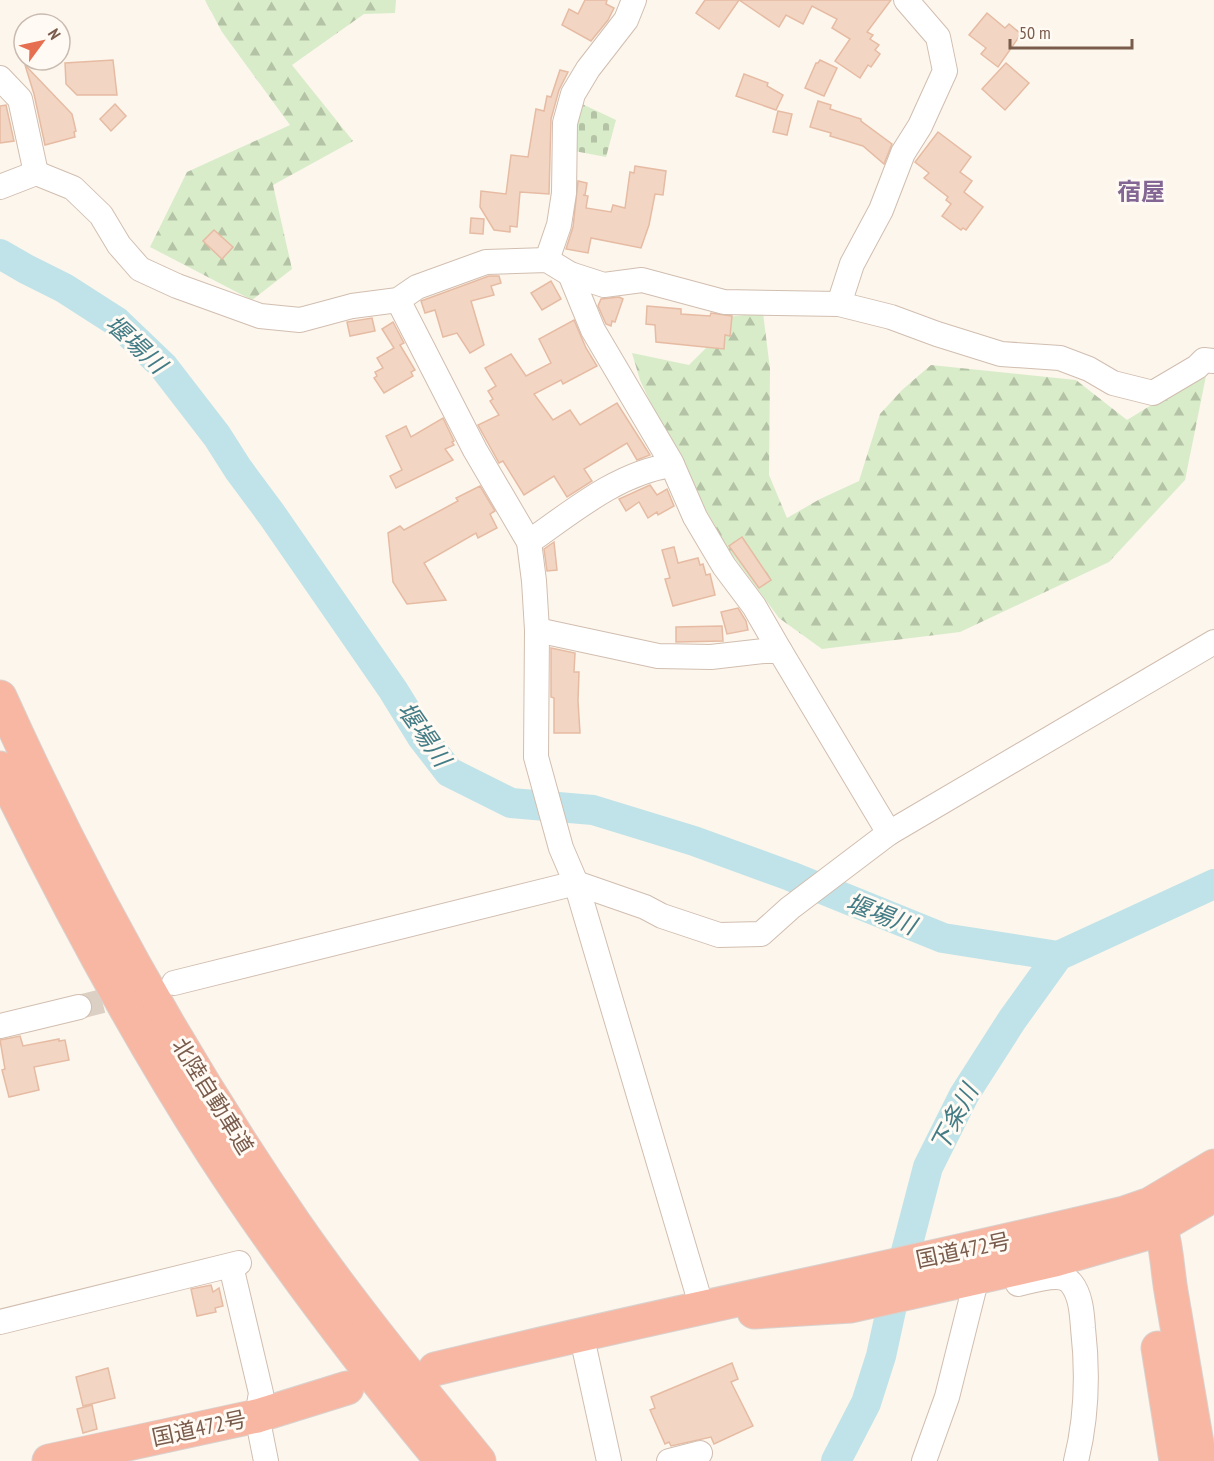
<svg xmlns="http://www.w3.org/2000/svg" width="1214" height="1461" viewBox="0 0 1214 1461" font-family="'PT Sans Narrow','Noto Sans JP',sans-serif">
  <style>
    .forest { fill: url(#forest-firs) }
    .cemetery { fill: url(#cemetery-stones) }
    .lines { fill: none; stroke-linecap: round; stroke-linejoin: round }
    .river { stroke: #bfe3e8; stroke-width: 30 }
    .building { fill: #f3d5c3; stroke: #e6bba3; stroke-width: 1.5 }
    .minor-tunnel { stroke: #dcd0c4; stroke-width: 24; stroke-dasharray: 24 12; stroke-linecap: butt }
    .minor-casing { stroke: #d1beb0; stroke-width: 26 }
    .highway-casing { stroke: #dad1cd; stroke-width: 35 }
    .minor { stroke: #fff; stroke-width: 24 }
    .highway { stroke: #f7b7a3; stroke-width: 33 }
    .labels { text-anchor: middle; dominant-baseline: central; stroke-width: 6; stroke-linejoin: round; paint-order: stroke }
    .street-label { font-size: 22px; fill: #7a5c4d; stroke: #fffaf3 }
    .neighbourhood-label { font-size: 24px; font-weight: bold; fill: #846695; stroke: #fffaf3 }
    .water-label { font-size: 24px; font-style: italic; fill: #437c86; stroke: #fffaf3 }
  </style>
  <defs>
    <pattern id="forest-firs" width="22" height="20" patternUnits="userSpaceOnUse" patternTransform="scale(1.5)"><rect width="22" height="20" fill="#d8ecc9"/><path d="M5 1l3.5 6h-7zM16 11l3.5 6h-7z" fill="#b4c2a5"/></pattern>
    <pattern id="cemetery-stones" width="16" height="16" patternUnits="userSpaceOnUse" patternTransform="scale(1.5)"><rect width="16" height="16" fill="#d8ecc9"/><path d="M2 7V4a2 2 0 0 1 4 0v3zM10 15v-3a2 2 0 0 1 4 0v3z" fill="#b4c2a5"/></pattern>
  </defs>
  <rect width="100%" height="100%" fill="#fdf6ec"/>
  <g class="forest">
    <path d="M205,0H396L395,13L364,14L292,65L353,141L273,185L292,269L252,300L150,247L187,172L290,125L222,32Z"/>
    <path d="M763,313L770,369L769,475L787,518L820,499L859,481L880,414L902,390L931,365L1076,380L1127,420L1189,382L1206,376L1185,480L1109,562L960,632L822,649L779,618L728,549L673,452L640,380L632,353L689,365L708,346L717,318Z"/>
  </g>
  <path class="cemetery" d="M578,102L616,120L606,157L569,150Z"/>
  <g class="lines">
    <g class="river">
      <path d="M0,254L26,269L64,288L117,322L163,366L217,436L238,469L272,515L393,690L422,737L449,772L511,803L593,810L694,841L790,876L943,938L1058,956"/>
      <path d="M836,1461L866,1403L881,1356L893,1301L928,1167L964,1095L1012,1020L1058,956L1214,884"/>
    </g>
  </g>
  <g class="building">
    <path d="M585,0H607L606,4L614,8L608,20L591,41L562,25L569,9L578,14Z"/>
    <path d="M705,0H891L867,32L873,35L870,39L879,45L875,50L880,54L871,67L868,65L860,78L835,61L850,39L832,28L837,19L812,6L803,24L786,15L779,27L739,0L719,29L696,13Z"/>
    <path d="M987,13L1005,28L1009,24L1021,34L998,67L981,54L986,48L969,35Z"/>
    <path d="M113,60L117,95H77L66,84L65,63Z"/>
    <path d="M820,60L837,68L824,96L805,88L816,63H818Z"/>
    <path d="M1006,63L1029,83L1005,110L982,89Z"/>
    <path d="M25,65L72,114L76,131L74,132L75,137L45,145L34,94Z"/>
    <path d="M560,70L568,72L559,90L551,119L549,194L520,192L517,227L510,226V232L494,230L480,207L481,191L506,194L511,155L528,157L536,109L544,111L547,96L551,97Z"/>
    <path d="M744,74L768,83L767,86L783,95L776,110L736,96Z"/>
    <path d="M818,101L831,105L830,109L861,119V121L892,144L884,164L863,146L830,136L831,133L810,127Z"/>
    <path d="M115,104L126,116L111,131L100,119Z"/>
    <path d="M6,105L14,141L0,143V106Z"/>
    <path d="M778,111L792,114L787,135L773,132Z"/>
    <path d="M938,132L971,157L960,172L972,181L964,192L983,207L966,230L963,228L961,230L942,216L951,204L946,200L948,197L924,178L929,173L915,162Z"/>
    <path d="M635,166L666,171L663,195L655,194L649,225L641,248L591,238L588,253L566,249L573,227L578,181L587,183L585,195H583L588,196L586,208L611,212L613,205L625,208L630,172L634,173Z"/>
    <path d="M471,218L484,219L483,234L470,233Z"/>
    <path d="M214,230L233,247L222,259L203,241Z"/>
    <path d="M489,276H499L501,283L491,286L494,295L471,301L484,345L470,353L457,333L443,337L435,310L425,313L421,301Z"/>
    <path d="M551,281L561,299L542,310L531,293Z"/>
    <path d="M619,297L623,299L615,322L612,321L611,326L606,324L598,306L601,299Z"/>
    <path d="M647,306L681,309V314L710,316L711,313L732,316L730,336L725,335L724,349L656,342L655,325L646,324Z"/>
    <path d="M372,318L375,331L350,336L347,322Z"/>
    <path d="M574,320L586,348L597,366L563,384L561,380L534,394L553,420L570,410L580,425L617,403L650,455L637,460L627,443L584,469L592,481L567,497L554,476L524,495L503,461L499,463L478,425L499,415L490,401L493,399L488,391L496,386L485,368L511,354L526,376L551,363L539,339Z"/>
    <path d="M393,322L404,343L400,345L415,370L411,372L413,376L384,393L374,378L377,376L375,372L383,368L377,358L394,348L382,329Z"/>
    <path d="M443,418L454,441L452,442L454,445L445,449L453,460L396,488L390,476L402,470L386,436L406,426L411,437Z"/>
    <path d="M650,485L657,495L667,489L674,506L658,515L657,512L648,518L639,502L626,511L619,499Z"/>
    <path d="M480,486L495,511L490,514L497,528L478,538L476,533L424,563L446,600L407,604L393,582L388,533L400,526L404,530L458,501L456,498Z"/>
    <path d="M742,537L771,580L759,588L729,546Z"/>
    <path d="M554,542L557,570L547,571L544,549Z"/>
    <path d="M674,547L678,563L698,558L700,565L703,564L706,575L710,574L715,595L673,606L665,579L670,578L662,550Z"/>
    <path d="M738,608L746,621L748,630L727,634L721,612Z"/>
    <path d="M722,626L723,641L676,642V627Z"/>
    <path d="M551,648L575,653L574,672H579L578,701L580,733H554V698L551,697Z"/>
    <path d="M20,1036L23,1046L59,1039V1041L65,1040L69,1060L34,1067L39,1090L9,1097L2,1070L5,1069L0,1040Z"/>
    <path d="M211,1285L213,1292L219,1288L223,1306L215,1308L216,1312L197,1316L191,1289Z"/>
    <path d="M732,1363L738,1379L731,1382L753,1426L714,1444L711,1437L671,1446L669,1442L665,1444L650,1410L655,1408L651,1397Z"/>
    <path d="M108,1368L115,1398L83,1406L76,1377Z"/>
    <path d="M92,1405L97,1429L83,1433L77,1409Z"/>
  </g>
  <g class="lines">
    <path class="minor-tunnel" d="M79,1007L135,993"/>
    <g class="minor-casing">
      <g id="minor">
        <path d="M0,78L20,99L36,173"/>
        <path d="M0,187L36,173L73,188L101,215L119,245L140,269L177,286L260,316L300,320L352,306L398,300L417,287L486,262L547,260L570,274L604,285L642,280L724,302L839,304L891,317L937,334L1001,354L1060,358L1089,369L1113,383L1153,393L1197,367L1204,360L1214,361"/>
        <path d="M547,260L559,225L564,193L565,123L573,94L588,69L626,20L634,0"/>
        <path d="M570,274L593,330L671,462L695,517L724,566L754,606L780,651"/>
        <path d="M398,300L475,450L529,542L534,581L537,630L536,757L561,848L576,883L702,1308"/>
        <path d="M839,304L852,264L881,210L903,153L920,126L945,71L938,37L906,0"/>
        <path d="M529,542C573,511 618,473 672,465"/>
        <path d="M537,630L658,656L711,657L764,651H780L889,833"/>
        <path d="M174,983L576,883L645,907L662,916L719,935L761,934L790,908L889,833L1214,642"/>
        <path d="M0,1026L79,1007"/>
        <path d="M231,1266L261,1393L257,1416L266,1461"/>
        <path d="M1017,1277L1018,1284C1032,1281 1061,1271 1071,1283C1081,1295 1082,1314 1083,1328C1088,1372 1087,1417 1076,1461"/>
        <path d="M0,1322L239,1263"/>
        <path d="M581,1333L609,1461"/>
        <path d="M669,1461L700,1453"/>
        <path d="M924,1461L947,1397L977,1277"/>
      </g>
    </g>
    <g class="highway-casing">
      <g id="highway">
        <path d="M0,697C83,881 180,1057 295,1224C352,1306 416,1384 479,1461"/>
        <path d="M0,768C64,900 133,1029 212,1152C282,1260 360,1362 442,1461"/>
        <path d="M1152,1208C1168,1236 1166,1266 1172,1297C1181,1352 1191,1406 1200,1461"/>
        <path d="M754,1312L851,1306L1055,1260L1145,1234L1161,1226L1214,1195"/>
        <path d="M1158,1348L1176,1461"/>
        <path d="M435,1369C664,1313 895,1268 1124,1213L1150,1204L1214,1166"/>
        <path d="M49,1461L257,1416L347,1388"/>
      </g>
    </g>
    <use href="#minor" class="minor"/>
    <use href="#highway" class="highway"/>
  </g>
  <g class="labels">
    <g class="street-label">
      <text transform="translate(213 1096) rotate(58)">北陸自動車道</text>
      <text transform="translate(963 1250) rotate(-12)">国道472号</text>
      <text transform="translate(199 1428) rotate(-12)">国道472号</text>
    </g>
    <g class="neighbourhood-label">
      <text x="1141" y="191">宿屋</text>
    </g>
    <g class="water-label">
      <text transform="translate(136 344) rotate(43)">堰場川</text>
      <text transform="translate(424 734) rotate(55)">堰場川</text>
      <text transform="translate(881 914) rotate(21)">堰場川</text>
      <text transform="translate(954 1118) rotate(-62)">下条川</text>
    </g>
  </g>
  <g transform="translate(42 42) rotate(57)"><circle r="28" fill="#fffaf3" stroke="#cabbb1" stroke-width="1.5"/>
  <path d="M0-4.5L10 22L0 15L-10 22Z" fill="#e76f51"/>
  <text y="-9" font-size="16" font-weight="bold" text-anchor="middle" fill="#7a5c4d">N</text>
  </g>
  <path d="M1010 39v9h122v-9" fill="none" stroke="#7a5c4d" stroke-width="3"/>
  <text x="1019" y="39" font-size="18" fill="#7a5c4d" stroke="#fffaf3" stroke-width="4.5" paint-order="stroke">50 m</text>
</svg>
